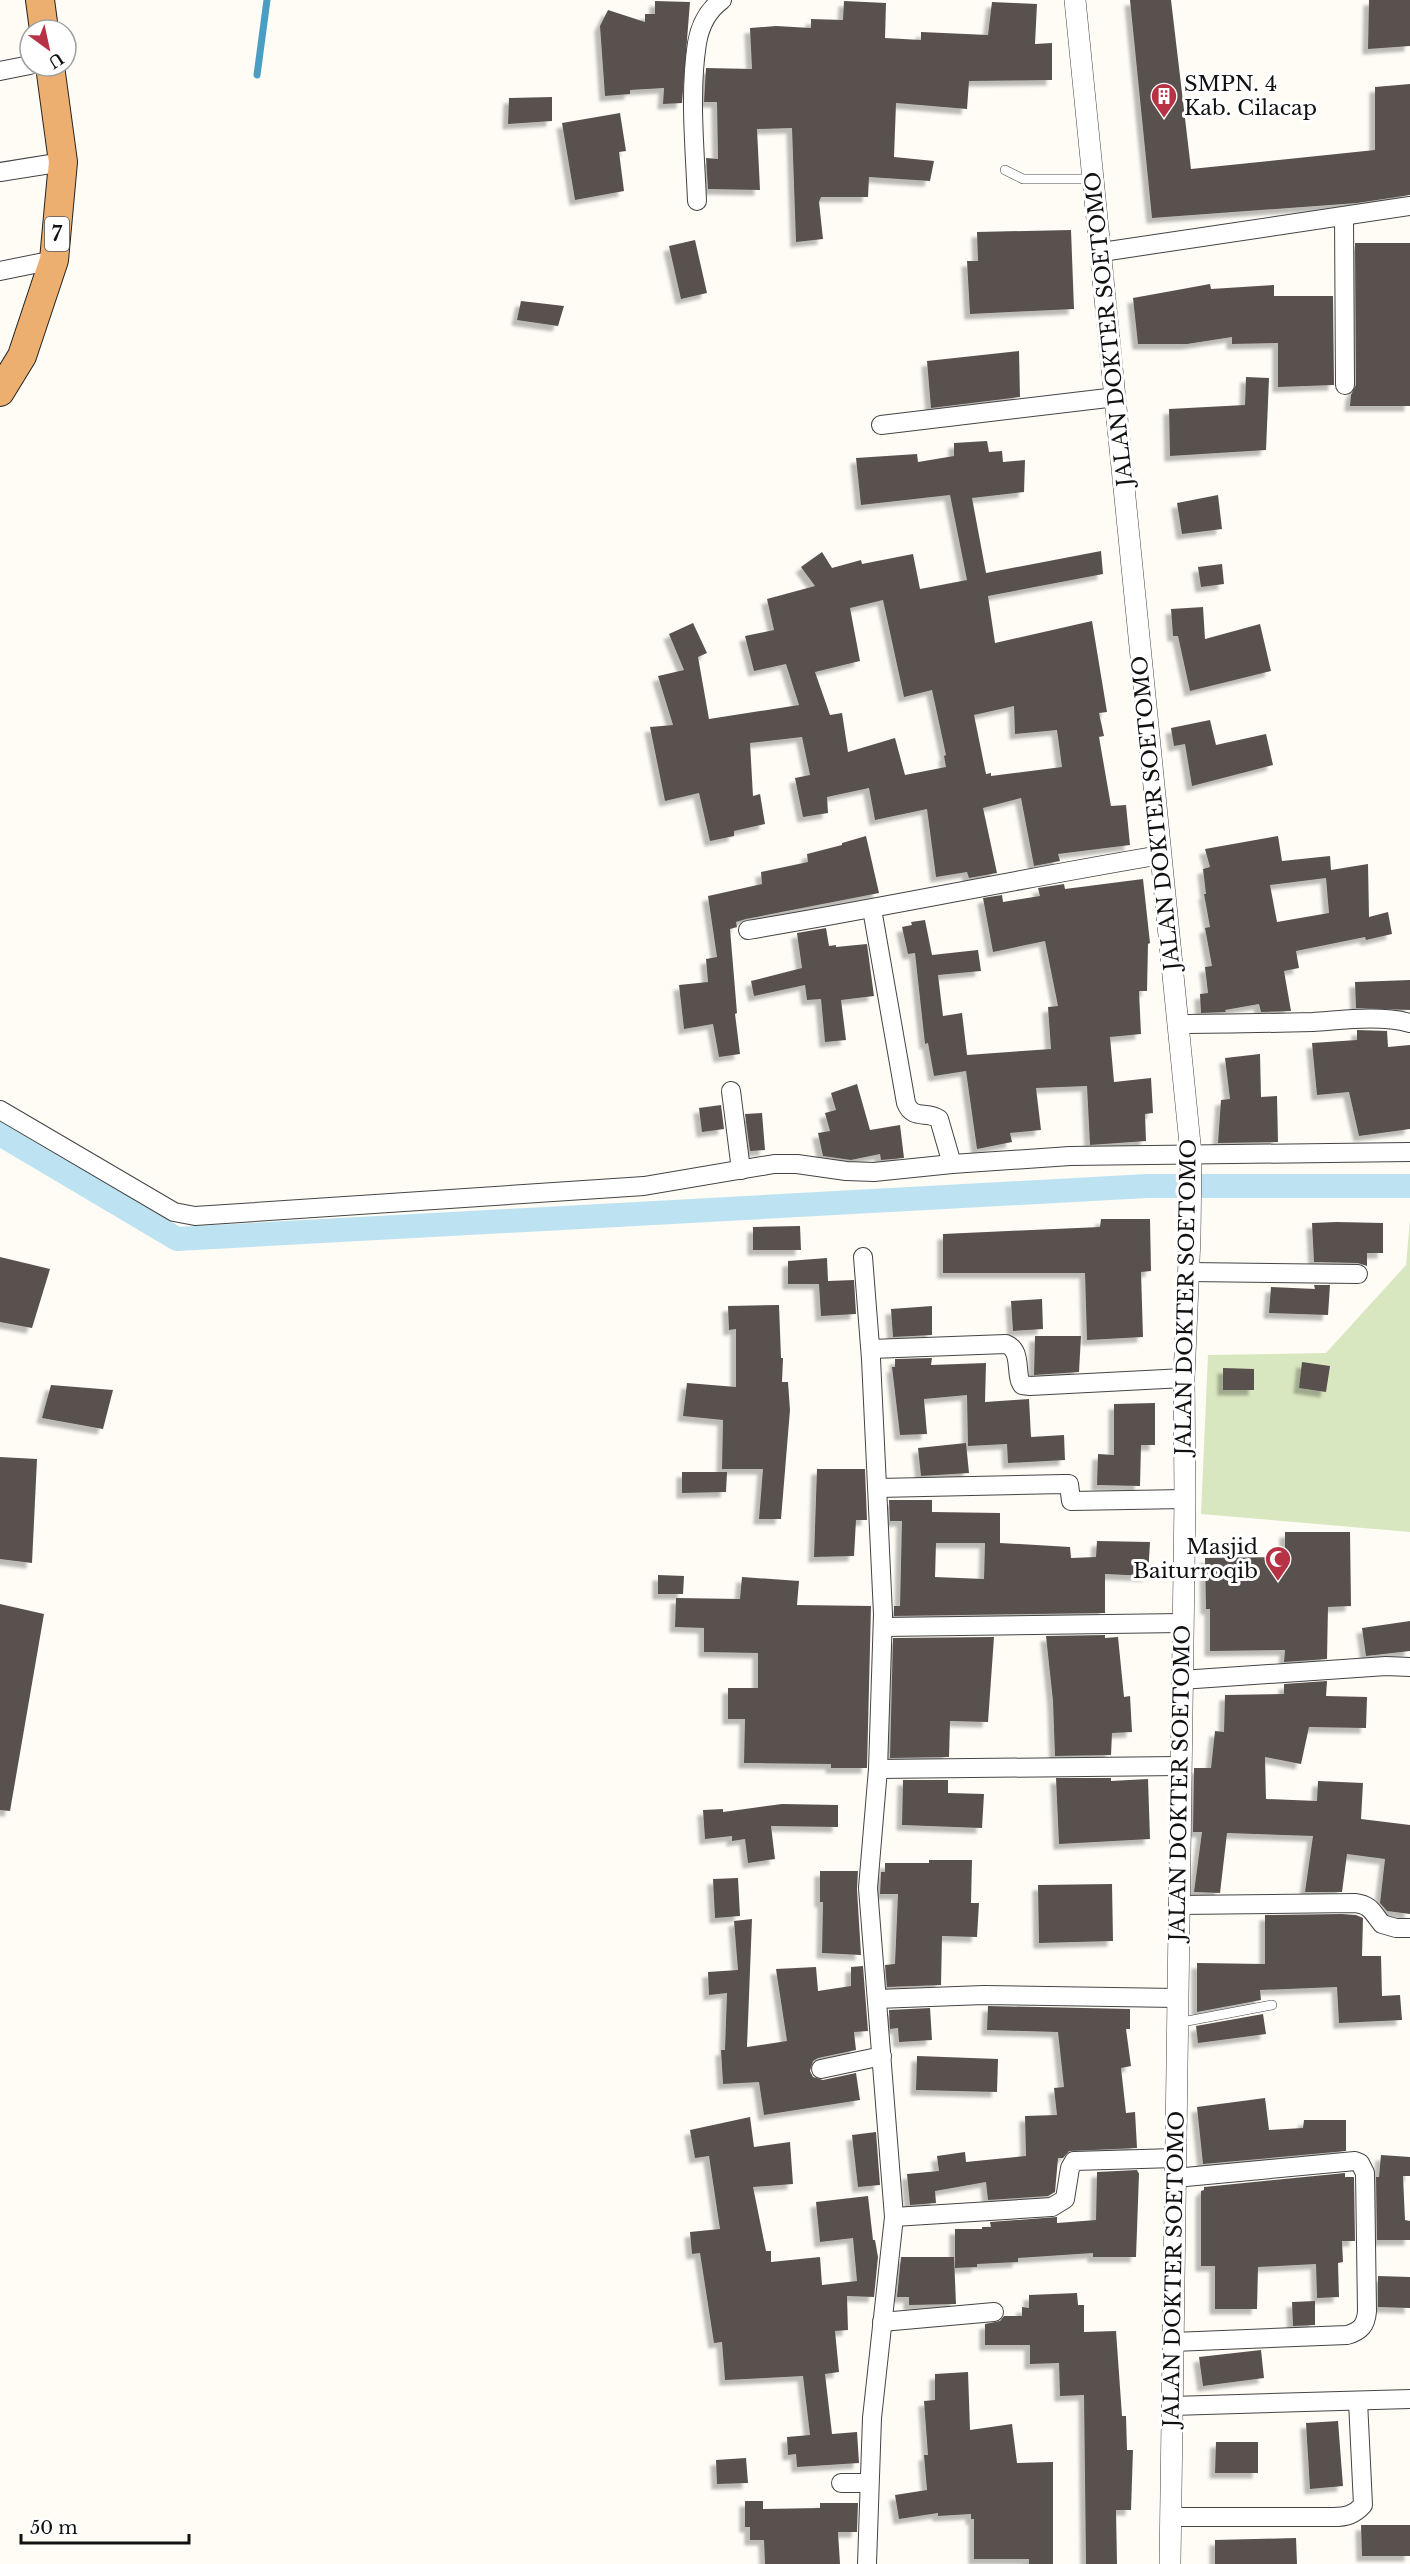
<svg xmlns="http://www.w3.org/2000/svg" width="1410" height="2564" viewBox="0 0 1410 2564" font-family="'Libre Baskerville',serif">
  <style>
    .green { fill: #d8e7c0 }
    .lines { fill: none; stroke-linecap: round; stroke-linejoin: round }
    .stream { stroke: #4a9ec4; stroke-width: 7 }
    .canal { stroke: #bde3f2; stroke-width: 24 }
    .building { fill: #59514e; fill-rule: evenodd; filter: url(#shadow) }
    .service-casing { stroke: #444; stroke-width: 10 }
    .minor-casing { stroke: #444; stroke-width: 20 }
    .tertiary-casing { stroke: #444; stroke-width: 22 }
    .trunk-casing { stroke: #222; stroke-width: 30 }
    .service { stroke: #fff; stroke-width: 9 }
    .minor { stroke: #fff; stroke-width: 18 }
    .tertiary { stroke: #fff; stroke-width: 21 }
    .trunk { stroke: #ecaf6f; stroke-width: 28 }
    .labels { text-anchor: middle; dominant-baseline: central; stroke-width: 6; stroke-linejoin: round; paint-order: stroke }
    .shield { fill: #fff; stroke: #585858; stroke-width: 1.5 }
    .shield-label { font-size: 20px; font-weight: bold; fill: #111 }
    .poi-label { font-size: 21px; fill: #111; stroke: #fff; text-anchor: start }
    .street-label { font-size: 21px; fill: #111; stroke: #fff }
  </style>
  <defs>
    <filter id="shadow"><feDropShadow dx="-5.5" dy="5.5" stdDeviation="1.5" flood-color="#0004"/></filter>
  </defs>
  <rect width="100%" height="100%" fill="#fefcf5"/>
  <path class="green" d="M1410,1220V1532L1201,1514L1208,1355L1326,1353L1406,1265Z"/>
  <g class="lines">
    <path class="stream" d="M257,75L267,0"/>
    <path class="canal" d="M0,1134L177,1239L1147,1186H1410"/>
  </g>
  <g class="building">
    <path d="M1130,0H1171L1191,169L1375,150V87L1410,84V195L1357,203L1152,218Z"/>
    <path d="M1369,0H1410V46L1368,49Z"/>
    <path d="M655,1L690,2L682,103L663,104L664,88L630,90V94L605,96L600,26L608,10L645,22V14H655Z"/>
    <path d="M844,1L886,3L885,38L921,40V32L988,35L992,2L1037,4L1035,44L1052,43V80L969,81L967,109L896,103L894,157L934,161L930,181L869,177L868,197H821L819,202L823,239L796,242L792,128L757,129L760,190L708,189L706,158L718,159L717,102H704L706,68L752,69L750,28L776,26L811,28V19L843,20Z"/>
    <path d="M552,97V121L508,124L509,98Z"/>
    <path d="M620,113L626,151L619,152L624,191L575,200L562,123Z"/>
    <path d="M1071,230L1074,309L970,314L967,261H978L977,232Z"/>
    <path d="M695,240L707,293L681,299L669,246Z"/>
    <path d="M1355,243H1410V406H1350L1351,395L1356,385Z"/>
    <path d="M1210,284L1211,289L1274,285V296H1333L1334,385L1278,387V343L1232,344V337L1187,344H1138L1133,298Z"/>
    <path d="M521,301L564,306L558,326L517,320Z"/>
    <path d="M1019,351L1020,397L931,408L927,361Z"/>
    <path d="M1246,377L1269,378L1266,450L1170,456L1169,409L1245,405Z"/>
    <path d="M987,441L989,452L1002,451L1003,462L1025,460L1024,492L972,498L986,573L1101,551L1103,574L988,596L995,643L1092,621L1107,712L1099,713L1104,736L1099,737L1111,806L1126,805L1130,845L1058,854L1060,861L1034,866L1021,798L983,808L997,873L969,878L967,872L936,877L927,809L875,820L869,788L827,797L828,813L803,817L795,778L810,775L802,737L750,743L753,796L760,794L765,824L734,831V836L710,841L699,793L665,801L650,727L673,725L658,676L684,670L669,634L693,623L707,653L698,657L709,719L799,705L786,664L754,671L745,636L774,630L767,599L815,586L801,567L822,552L832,568L861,560L862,564L913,554L920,589L967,580L950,495L861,505L856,458L917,454L918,462L954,456V443ZM883,600L904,697L932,690L946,755L944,756L946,767L905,775L895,738L848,752L842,713L830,715L815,672L860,661L850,608ZM1014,706L1015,734L1057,730L1062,767L991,776V773L986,774L974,715Z"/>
    <path d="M1218,495L1222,529L1182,534L1177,503Z"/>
    <path d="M1222,564L1224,584L1201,587L1198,567Z"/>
    <path d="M1203,607L1205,639L1260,624L1271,671L1190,691L1178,636H1173L1171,609Z"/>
    <path d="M1210,720L1216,745L1266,734L1273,765L1192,786L1185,744L1174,746L1171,728Z"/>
    <path d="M866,836L879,893L746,919L736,922L737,927L730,929L737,1013L735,1014L740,1054L719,1057L713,1024L684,1029L679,985L708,982L706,959L717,957L708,896L762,884L761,872L808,862L807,854L842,845V843Z"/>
    <path d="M1278,836L1282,861L1330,856L1331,870L1368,864L1369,917L1388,912L1392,934L1366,940L1365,937L1296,951L1299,968L1284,971L1291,1011L1261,1012L1259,1004L1225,1010L1226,1012L1201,1013L1200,994L1208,993L1205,967L1212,966L1205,928L1210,927L1204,894H1206L1203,869L1210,867L1205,849ZM1326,878L1329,913L1277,922L1270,885Z"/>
    <path d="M1143,879L1150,943L1148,944L1147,991H1139L1141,1034L1110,1037L1114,1082L1151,1078L1153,1113L1145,1114L1146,1141L1090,1145L1087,1086L1036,1088L1041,1130L1010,1133L1012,1142L977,1149L966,1071L934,1076L928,1043L925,1044L915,953L908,954L902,927L912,925L911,922L925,920L932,955L978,950L981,971L938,975L943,1016L962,1013L967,1055L1051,1049L1048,1007L1058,1006L1045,941L993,952L983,898L1002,895L1003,902L1040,896L1038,888L1064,884L1065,889Z"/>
    <path d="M826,928L829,946L836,945V947L867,944L874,996L841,1000L846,1040L825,1042L821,999L807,1000L805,985L754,996L751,981L802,968L797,933Z"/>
    <path d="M1410,980V1010L1356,1008L1355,982Z"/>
    <path d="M1357,1030L1387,1031L1388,1047L1410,1045V1129L1359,1136L1349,1092L1317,1095L1312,1043L1357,1040Z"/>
    <path d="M1260,1054L1261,1097L1277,1096L1278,1142L1218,1143L1221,1100L1230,1099L1225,1058Z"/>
    <path d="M857,1084L870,1130L900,1125L904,1158L881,1160L880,1154L851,1160L823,1156L818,1133L830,1131L825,1113L836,1110L831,1093Z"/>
    <path d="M721,1105L724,1129L702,1132L699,1108Z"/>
    <path d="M762,1113L765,1150L750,1151L745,1114Z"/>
    <path d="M1101,1219H1150L1151,1271L1141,1272L1143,1337L1087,1340L1085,1273H943V1234L1100,1227Z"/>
    <path d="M1337,1222L1383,1223V1253H1367V1266L1358,1263L1314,1262L1312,1223Z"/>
    <path d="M800,1226L801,1250H753V1227Z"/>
    <path d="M0,1257L50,1269L32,1328L0,1322Z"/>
    <path d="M827,1258L828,1281L854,1280L856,1314L821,1316L819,1284H788V1261Z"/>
    <path d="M1314,1285H1330L1328,1315L1269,1313L1271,1287L1315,1289Z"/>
    <path d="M1042,1299L1043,1329L1013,1331L1011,1301Z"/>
    <path d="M779,1305L781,1358H783L782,1382H788L790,1410L781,1519H759L763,1469H722L723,1420L683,1416L687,1383L736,1387V1329L729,1330L728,1306Z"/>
    <path d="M932,1306V1335L893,1337L891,1309Z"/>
    <path d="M1035,1336H1081L1079,1372L1034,1375Z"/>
    <path d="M932,1358L931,1365L986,1363L985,1402L1029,1399L1031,1437L1064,1435L1065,1460L1008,1463L1007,1444L968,1446L967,1395L924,1399L927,1434L900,1435L892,1367H895V1359Z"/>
    <path d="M1302,1362L1330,1366L1326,1392L1299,1388Z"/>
    <path d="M1223,1368L1254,1369V1390H1223Z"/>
    <path d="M51,1385L113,1390L103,1429L42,1418Z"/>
    <path d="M1155,1403V1445H1141L1140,1486L1097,1485L1098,1454L1114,1455V1404Z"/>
    <path d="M966,1443L969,1473L921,1476L918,1448Z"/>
    <path d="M0,1457L37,1459L32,1563L0,1559Z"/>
    <path d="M817,1469H865L867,1520H856L854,1556L814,1557Z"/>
    <path d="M682,1472H727L726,1492L682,1493Z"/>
    <path d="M889,1500H932V1512L1000,1513V1543L1070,1547L1071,1558L1096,1557L1097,1541L1150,1542L1148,1576L1105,1574V1613L894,1616V1606H900L902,1521H890ZM936,1543H985L984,1579L935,1577Z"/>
    <path d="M1285,1532H1350L1351,1606L1328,1607L1327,1659L1284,1662L1285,1650L1210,1651V1609H1206L1205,1558L1285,1557Z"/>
    <path d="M658,1575L684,1576L683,1594H658Z"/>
    <path d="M742,1577L799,1581L797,1605L871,1606L867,1768H831V1764L744,1763L745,1719H728V1688H758V1653L704,1652V1628L675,1627L676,1598L740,1599Z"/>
    <path d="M0,1604L44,1614L10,1811L0,1810Z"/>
    <path d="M1410,1621V1651L1366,1656L1362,1628Z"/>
    <path d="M1105,1635V1638L1118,1637L1124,1697L1130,1696L1132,1732L1112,1733L1111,1755L1055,1756L1053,1701L1046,1636Z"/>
    <path d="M994,1637L988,1722L950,1721L949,1757L890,1758L893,1638Z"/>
    <path d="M1327,1681L1326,1696L1367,1697L1366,1728L1309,1727L1301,1764L1265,1757L1266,1799L1317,1801L1318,1781L1363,1783L1361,1819L1410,1825V1914L1387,1911L1380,1903L1385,1859L1347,1854L1342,1892H1305L1313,1836L1227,1833L1220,1893L1194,1892L1202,1832H1193L1194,1768H1211L1215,1731L1224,1732L1225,1695L1284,1694V1684Z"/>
    <path d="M1056,1778H1111V1781L1148,1779L1150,1839L1059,1844Z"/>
    <path d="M903,1780H948V1793L984,1794L982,1828L902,1825Z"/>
    <path d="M782,1804L838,1805V1827L771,1826L775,1859L748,1863L745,1839L732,1841V1836L705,1839L703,1810L723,1809V1812Z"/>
    <path d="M929,1860H972L971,1903H979L977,1937L942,1936L941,1985L887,1987L885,1965L895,1964L898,1894H880L881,1872H885V1863H929Z"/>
    <path d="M820,1871H858L857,1889L861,1955L822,1953L823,1902H820Z"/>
    <path d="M738,1878L740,1916L715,1918L713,1879Z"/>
    <path d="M1112,1884L1113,1941L1039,1943L1038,1885Z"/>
    <path d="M1342,1914L1356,1915L1363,1918L1362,1956H1381L1382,1996L1400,1995L1402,2020L1339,2023L1337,1987L1260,1990L1261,2000L1197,2012V1963L1265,1964V1915Z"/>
    <path d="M752,1919L747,2047L787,2041L776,1969L816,1967L818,1991L851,1986V1967L863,1966L868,2031L854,2032L856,2050L818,2058L813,2061L810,2071L813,2077L823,2080L856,2073L860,2100L764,2115L759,2082L723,2084L721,2050H725L727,1993L709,1995L708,1972L738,1970L734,1921Z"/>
    <path d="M988,2006L1130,2009V2029H1126L1131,2066L1121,2068L1126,2113L1135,2112L1137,2148L1069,2151L1063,2158H1058L1055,2192L1048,2196L988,2200L986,2182L935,2191L936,2203L910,2205L907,2174L939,2171L937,2156L965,2152L966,2162L1026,2156L1025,2116L1057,2115L1054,2088L1064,2087L1058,2032L987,2030Z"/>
    <path d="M930,2008L932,2040L899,2042L898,2028L890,2029L889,2010Z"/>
    <path d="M1263,2014L1266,2034L1198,2043L1196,2026Z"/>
    <path d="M917,2056L998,2059L997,2092L916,2090Z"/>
    <path d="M1265,2098L1269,2130L1303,2128L1304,2120H1346V2151L1203,2164L1197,2107Z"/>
    <path d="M750,2117L754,2147L790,2142L793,2184L753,2187L766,2251H771V2262L820,2257L822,2285L857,2281L853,2238L820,2242L816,2202L868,2196L873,2240H875L878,2257L874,2297L847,2296L848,2330L835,2331L839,2372L825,2374L832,2434L857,2432L859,2463L797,2467L796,2454L788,2455L787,2437L810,2435L803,2376L725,2380L722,2342L714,2343L700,2253L692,2254L690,2232L720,2229L709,2156L695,2158L690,2130Z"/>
    <path d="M876,2132L880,2185L858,2187L852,2135Z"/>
    <path d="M1381,2155L1410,2157V2176H1403L1405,2220L1410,2221V2240H1377L1376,2177H1379Z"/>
    <path d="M1137,2170L1139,2174L1136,2257H1093V2253L1018,2258V2262L977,2264V2267L955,2268V2229H982V2227H991L990,2222L1057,2217V2223L1096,2220L1097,2172Z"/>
    <path d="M1345,2173V2177H1354L1355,2241H1342L1343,2262L1338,2263L1339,2297L1317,2298L1316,2264L1258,2267L1257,2309H1215V2266H1201V2191L1204,2190V2187Z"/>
    <path d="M901,2257H954L956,2304L909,2305V2297H897Z"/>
    <path d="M1378,2276L1410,2277V2308L1378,2307Z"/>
    <path d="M1077,2293L1078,2305H1084V2332L1116,2331L1122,2416H1126L1127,2450H1133L1131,2510H1116L1117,2564H1086L1084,2395L1060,2396L1059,2363L1030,2364V2345H985V2324L1000,2321L1004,2316H1022V2307L1029,2308V2295Z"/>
    <path d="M1315,2301V2325L1293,2326L1292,2302Z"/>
    <path d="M1261,2350L1264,2378L1203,2386L1199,2357Z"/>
    <path d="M968,2372L970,2430L1012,2424L1017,2463L1053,2462V2564H1029V2559H974V2519H971V2514L938,2516V2513L899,2519L895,2495L927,2490L924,2455H928L924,2401L935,2400V2374Z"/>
    <path d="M1338,2421L1343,2486L1310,2489L1306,2423Z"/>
    <path d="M1216,2442H1258V2473H1215Z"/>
    <path d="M746,2458L748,2483L717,2484L716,2460Z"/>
    <path d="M745,2501H763V2509L820,2508V2503H858L857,2532H838L840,2564H765L764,2540H750V2527H745Z"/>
    <path d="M1361,2525H1410V2556H1362Z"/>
    <path d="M1296,2538L1297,2564H1215V2540Z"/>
  </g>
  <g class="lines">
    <g class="service-casing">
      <g id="service">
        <path d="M1005,170L1023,179H1094"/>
        <path d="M1177,2023L1272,2005"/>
      </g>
    </g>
    <g class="minor-casing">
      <g id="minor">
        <path d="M0,71L30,65"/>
        <path d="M0,172L63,162"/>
        <path d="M697,201C695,149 689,94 697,43C700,26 708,10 722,0"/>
        <path d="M1344,216L1345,385"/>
        <path d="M1102,252L1410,206"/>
        <path d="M0,271L54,260"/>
        <path d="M881,425L1116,397"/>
        <path d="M872,909L906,1103C913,1121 927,1110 939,1119L952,1164"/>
        <path d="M748,930C886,907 1023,878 1161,855"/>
        <path d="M1178,1024C1223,1024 1268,1023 1313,1022C1344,1020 1380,1015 1410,1023"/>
        <path d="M731,1091L741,1170"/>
        <path d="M0,1110L174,1212L195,1216L644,1186L774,1164H797L846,1171L874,1172L952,1164L1070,1156L1410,1152"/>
        <path d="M863,1257L871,1359L883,1614L878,1769L868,1888L894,2217L872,2418L867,2564"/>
        <path d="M1189,1272L1358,1274"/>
        <path d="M871,1349L1006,1344C1021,1350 1016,1368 1020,1381L1022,1385L1030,1386L1184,1378"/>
        <path d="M878,1488L1064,1484H1069L1071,1501L1185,1499"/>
        <path d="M883,1627L1182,1623"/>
        <path d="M1181,1680L1386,1666L1410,1667"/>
        <path d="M878,1769L1180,1766"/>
        <path d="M1178,1905L1355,1903C1371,1905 1372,1912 1382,1924L1396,1928H1410"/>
        <path d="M877,1999L984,1995L1177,1998"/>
        <path d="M821,2069L882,2056"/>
        <path d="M894,2217L1052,2207L1065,2199L1070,2168L1074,2161L1175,2158"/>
        <path d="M882,2322L994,2312"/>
        <path d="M1173,2342L1347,2335C1361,2331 1366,2325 1367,2311L1365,2173L1360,2163L1355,2161L1175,2178"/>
        <path d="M1172,2406L1410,2399"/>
        <path d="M841,2483H869"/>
        <path d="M1171,2517H1333C1346,2517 1354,2515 1363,2505L1358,2401"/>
      </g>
    </g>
    <g class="tertiary-casing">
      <path id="tertiary" d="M1075,0L1191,1154L1190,1237L1184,1378L1185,1499L1170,2564"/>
    </g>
    <g class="trunk-casing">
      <g id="trunk">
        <path d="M40,0L44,30"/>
        <path d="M0,392L22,356L54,260L63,162L50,66"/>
      </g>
    </g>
    <use href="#service" class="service"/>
    <use href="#minor" class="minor"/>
    <use href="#tertiary" class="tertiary"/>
    <use href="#trunk" class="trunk"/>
  </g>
  <defs>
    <g id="building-pin" transform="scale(1.35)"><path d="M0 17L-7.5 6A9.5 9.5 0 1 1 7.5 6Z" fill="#b73244" stroke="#fff"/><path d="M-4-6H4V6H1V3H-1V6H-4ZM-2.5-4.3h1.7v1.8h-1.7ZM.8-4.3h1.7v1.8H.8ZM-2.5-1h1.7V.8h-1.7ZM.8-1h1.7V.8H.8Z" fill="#fff"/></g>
    <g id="mosque-pin" transform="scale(1.35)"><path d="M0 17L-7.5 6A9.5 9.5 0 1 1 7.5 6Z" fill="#b73244" stroke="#fff"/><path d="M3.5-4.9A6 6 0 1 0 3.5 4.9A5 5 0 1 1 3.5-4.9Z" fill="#fff"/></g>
  </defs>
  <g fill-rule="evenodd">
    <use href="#building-pin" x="1164" y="96"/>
    <use href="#mosque-pin" x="1278" y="1559"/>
  </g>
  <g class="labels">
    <rect class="shield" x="45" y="217" width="24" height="34" rx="4.5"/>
    <g class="shield-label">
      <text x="57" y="234">7</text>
    </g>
    <g class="poi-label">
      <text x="1184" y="84">SMPN. 4<tspan x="1184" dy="24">Kab. Cilacap</tspan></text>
      <text x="1258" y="1547" text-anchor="end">Masjid<tspan x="1258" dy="24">Baiturroqib</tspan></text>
    </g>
    <g class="street-label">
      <text transform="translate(1109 329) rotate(-96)">JALAN DOKTER SOETOMO</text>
      <text transform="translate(1156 813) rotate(-96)">JALAN DOKTER SOETOMO</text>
      <text transform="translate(1186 1297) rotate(-89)">JALAN DOKTER SOETOMO</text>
      <text transform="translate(1180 1783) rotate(-89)">JALAN DOKTER SOETOMO</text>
      <text transform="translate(1174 2269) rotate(-89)">JALAN DOKTER SOETOMO</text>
    </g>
  </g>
  <g transform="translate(48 48) rotate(147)"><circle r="28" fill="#ffffff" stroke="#a0a0a0" stroke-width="1.5"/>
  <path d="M0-4.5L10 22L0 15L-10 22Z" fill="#b73244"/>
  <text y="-9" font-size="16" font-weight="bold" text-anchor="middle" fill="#111111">U</text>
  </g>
  <path d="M21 2534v9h168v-9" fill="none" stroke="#111111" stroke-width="3"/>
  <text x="30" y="2534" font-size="18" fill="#111111" stroke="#ffffff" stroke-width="4.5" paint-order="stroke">50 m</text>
</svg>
